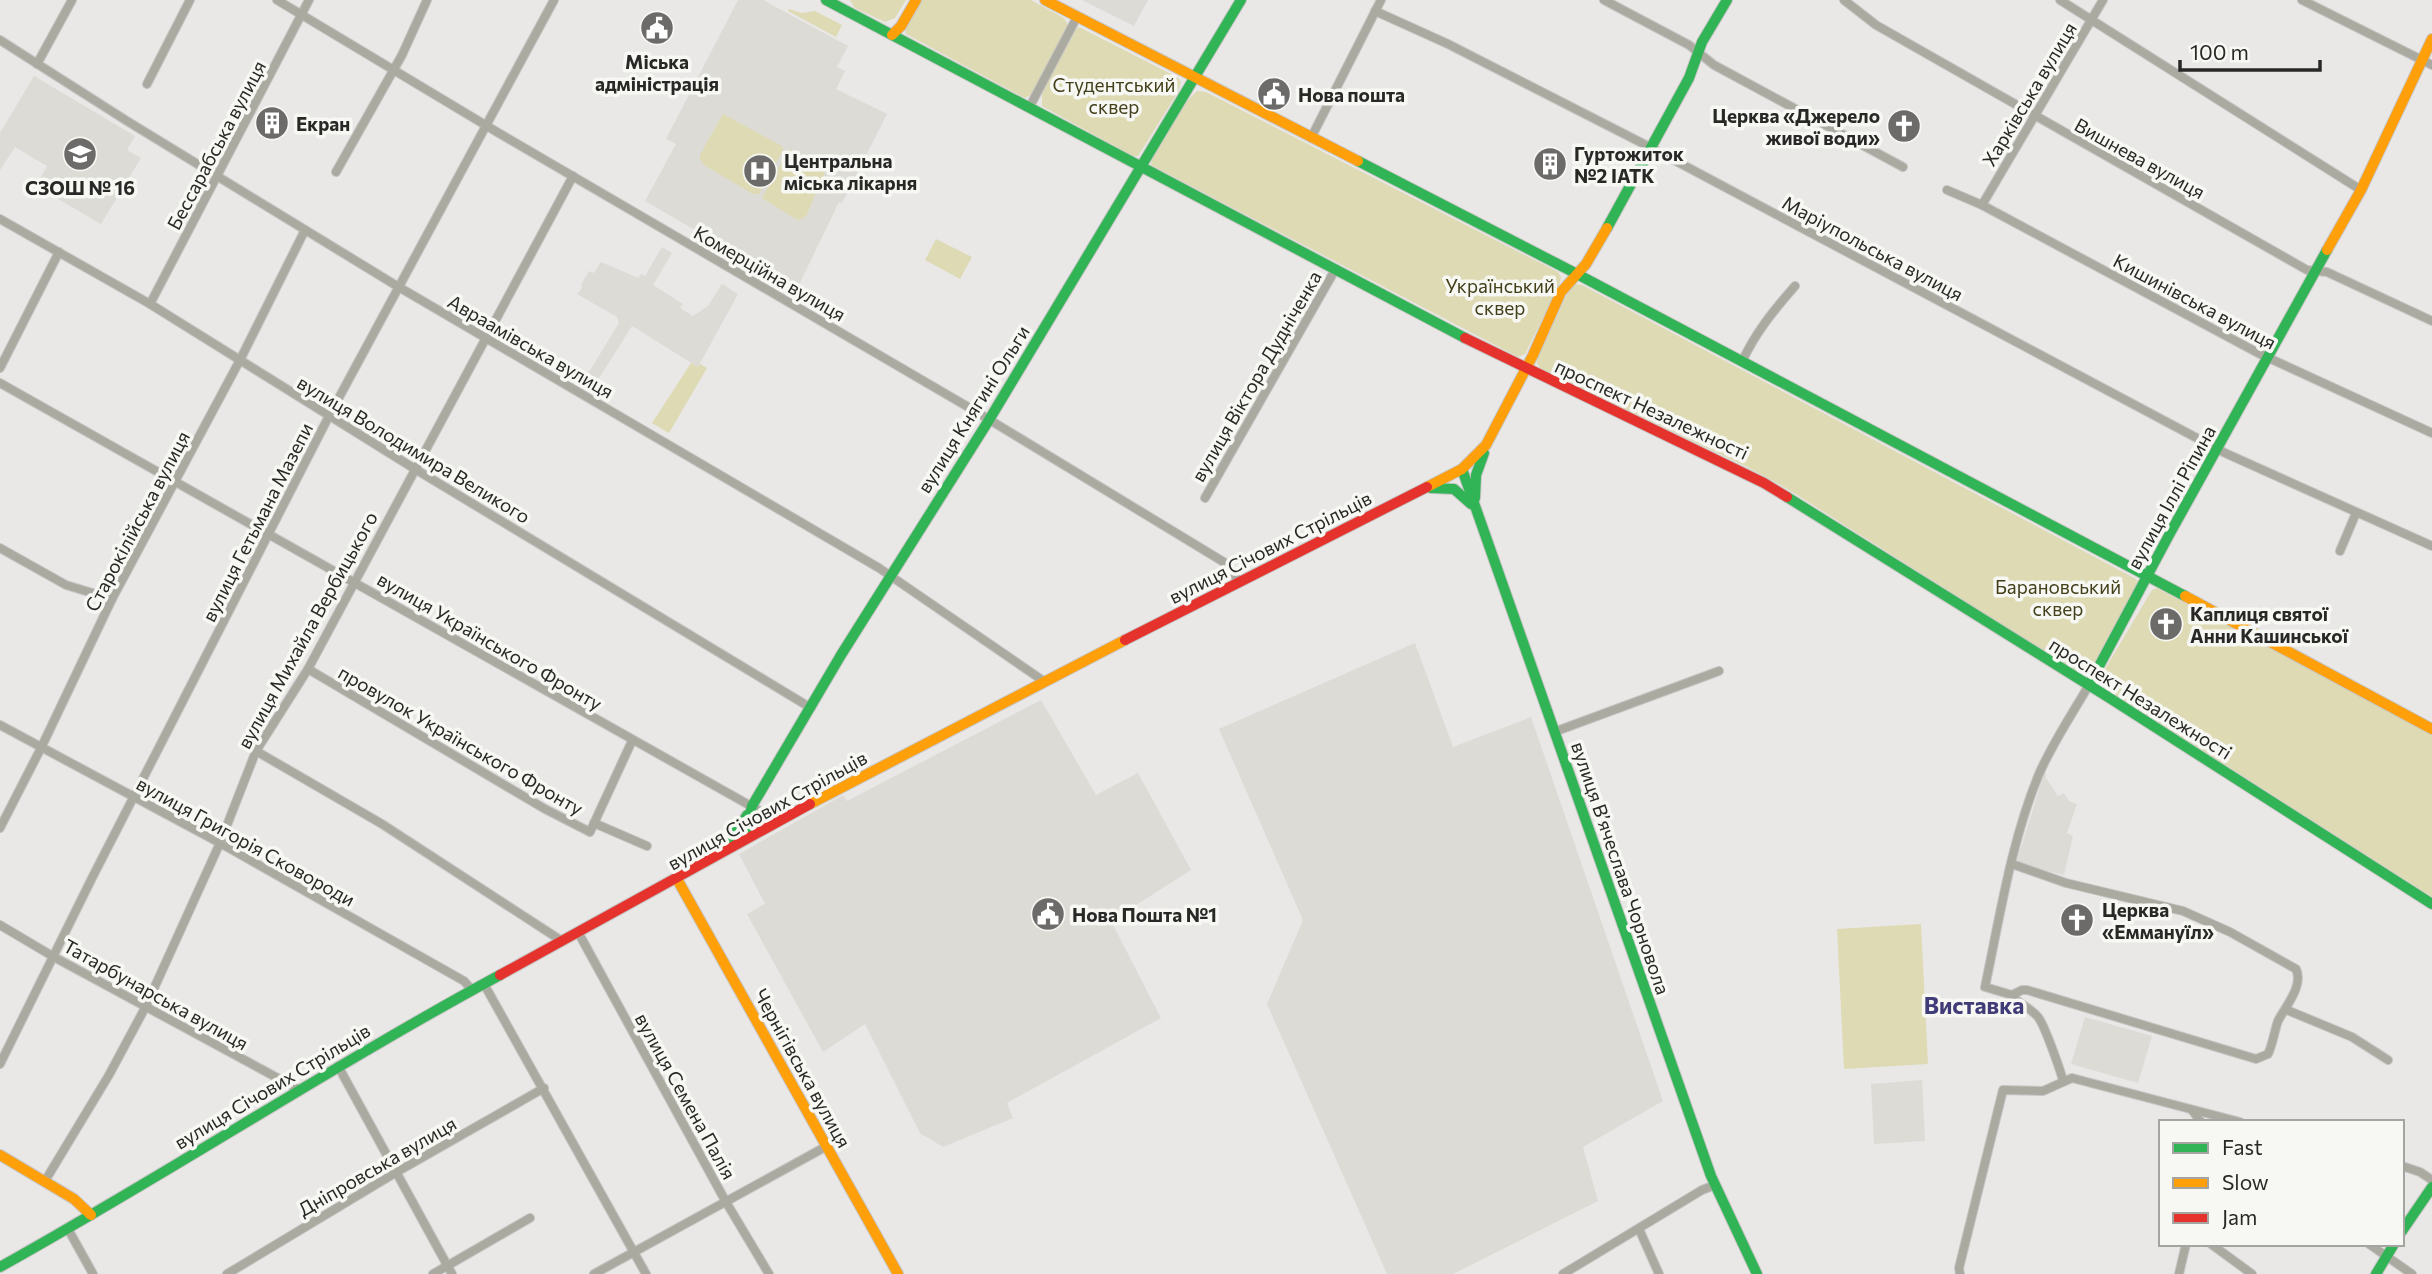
<svg xmlns="http://www.w3.org/2000/svg" width="2432" height="1274" viewBox="0 0 2432 1274" font-family="Commissioner,sans-serif">
  <style>
    .built { fill: #dcdbd5 }
    .green { fill: #dedab4 }
    .lines { fill: none; stroke-linecap: round; stroke-linejoin: round }
    .street-casing { stroke: #c6c5c4; stroke-width: 10 }
    .fast-casing { stroke: #c6c5c4; stroke-width: 12 }
    .slow-casing { stroke: #c6c5c4; stroke-width: 12 }
    .jam-casing { stroke: #c6c5c4; stroke-width: 12 }
    .street { stroke: #abaaa0; stroke-width: 8 }
    .fast { stroke: #30b455; stroke-width: 10 }
    .slow { stroke: #ff9f0a; stroke-width: 10 }
    .jam { stroke: #e5322d; stroke-width: 10 }
    .labels { text-anchor: middle; dominant-baseline: central; stroke-width: 7; stroke-linejoin: round; paint-order: stroke }
    .poi-label { font-size: 19px; font-weight: bold; fill: #282827; stroke: #f7f7f3; text-anchor: start }
    .park-label { font-size: 19px; fill: #423f19; stroke: #f7f7f3 }
    .street-label { font-size: 19px; fill: #282827; stroke: #f7f7f3 }
    .quarter-label { font-size: 23px; font-weight: bold; fill: #3f3c78; stroke: #f7f7f3 }
  </style>
  <rect width="100%" height="100%" fill="#e9e8e7"/>
  <g class="built">
    <path d="M738,0H763L848,46L837,67L845,71L836,89L887,114L842,203L839,202L797,289L645,201L676,144L666,139L694,85L696,86L699,81L697,79Z"/>
    <path d="M1082,0H1148L1134,26Z"/>
    <path d="M34,76L135,136L127,150L141,158L101,224L36,186L47,166L15,147L0,170V133Z"/>
    <path d="M662,247L672,253L653,285L683,304L680,308L693,316L708,306L722,284L738,294L698,367L632,326L596,383L586,377L619,323L617,317L577,294L582,288L581,285L589,271L594,273L601,262L638,278L641,274L645,276Z"/>
    <path d="M1415,643L1453,747L1531,717L1663,1101L1583,1147L1598,1201L1453,1274H1387L1267,1004L1303,920L1219,729Z"/>
    <path d="M1041,700L1096,795L1138,773L1191,870L1111,921L1161,1018L1007,1103L1013,1118L943,1147L920,1133L865,1024L823,1052L747,914L765,904L739,854L843,795L847,801Z"/>
    <path d="M2045,771L2046,778L2058,796L2064,793L2069,801L2077,804L2067,833L2073,836L2064,875L2016,863Z"/>
    <path d="M2085,1017L2152,1036L2138,1083L2071,1064Z"/>
    <path d="M1922,1080L1925,1141L1874,1144L1871,1084Z"/>
  </g>
  <g class="green">
    <path d="M850,0H906L895,18L885,22L855,8Z"/>
    <path d="M922,0H1031L1064,18L1068,25L1031,95L1025,98L906,34L905,30Z"/>
    <path d="M789,9L802,13L815,11L842,25L836,37L788,11Z"/>
    <path d="M1079,27L1177,77L1181,82L1178,92L1138,156H1133L1042,106V93L1075,30Z"/>
    <path d="M1197,91L1206,92L1558,272L1561,277L1560,283L1525,354L1518,357L1151,165L1152,157L1183,105Z"/>
    <path d="M723,114L782,146L783,150L759,194H753L704,165L700,159V155Z"/>
    <path d="M789,149L826,169L806,216L800,220L796,219L762,198Z"/>
    <path d="M936,239L972,257L960,279L925,260Z"/>
    <path d="M1574,284L1582,285L2136,579L2139,583L2095,664L2083,672L2073,669L1786,488L1747,467L1541,369L1537,363L1538,357L1570,288Z"/>
    <path d="M691,363L698,367L700,364L707,368L669,433L652,423Z"/>
    <path d="M2157,588L2432,733V897L2105,688L2102,679L2105,669L2152,590Z"/>
    <path d="M1921,924L1928,1064L1844,1069L1837,929Z"/>
  </g>
  <g class="lines">
    <g class="street-casing">
      <g id="street">
        <path d="M277,0L497,132L975,411L1227,564L1239,582"/>
        <path d="M1604,0L1689,45L1714,65L1903,167"/>
        <path d="M1844,0L1876,25L2307,270L2327,272L2432,321"/>
        <path d="M2060,0L2361,190"/>
        <path d="M2302,0L2432,65"/>
        <path d="M1375,11L1448,44L1640,142L2225,453L2432,546"/>
        <path d="M0,40L127,121L397,286L879,568L1045,682"/>
        <path d="M37,64L72,0"/>
        <path d="M147,84L190,0"/>
        <path d="M1029,108L1077,17"/>
        <path d="M1311,138L1381,0"/>
        <path d="M336,172L402,55L427,0"/>
        <path d="M1947,190L1982,205L2260,354L2432,433"/>
        <path d="M1982,205L2103,0"/>
        <path d="M0,219L150,304L415,469L811,708"/>
        <path d="M150,304L309,0"/>
        <path d="M1742,362C1755,333 1774,310 1795,286"/>
        <path d="M0,368L59,252"/>
        <path d="M0,383L765,814L783,819"/>
        <path d="M1205,498L1335,270"/>
        <path d="M0,548L66,585L112,599"/>
        <path d="M2340,551L2356,513"/>
        <path d="M308,669L545,809L590,832L632,741"/>
        <path d="M0,725L220,843L464,981L472,990"/>
        <path d="M1554,732L1719,671"/>
        <path d="M256,751L382,824L562,941"/>
        <path d="M594,823L647,846"/>
        <path d="M0,828L41,748L112,599L240,360L305,230"/>
        <path d="M2012,864L2066,883L2183,911L2230,932L2296,969C2304,986 2285,1007 2278,1021C2274,1032 2273,1044 2268,1054L2256,1059L2027,990H2022L2012,995L1985,987C2000,916 2011,842 2039,774C2052,744 2072,714 2089,685"/>
        <path d="M0,925L54,957L298,1089"/>
        <path d="M578,932L726,1202L769,1274"/>
        <path d="M484,984L646,1274"/>
        <path d="M2012,995C2019,1005 2030,1007 2038,1017C2045,1026 2059,1067 2063,1080"/>
        <path d="M2287,1010L2352,1037L2388,1060"/>
        <path d="M0,1064L92,878L329,416L554,0"/>
        <path d="M338,1066L452,1274"/>
        <path d="M2192,1110L2201,1122"/>
        <path d="M2402,1166L2420,1172L2432,1180"/>
        <path d="M45,1181L109,1075L146,1006L220,843L256,751L308,669L573,176"/>
        <path d="M68,1229L93,1274"/>
        <path d="M1639,1229L1659,1274"/>
        <path d="M2211,1244L2252,1274"/>
        <path d="M2369,1244L2412,1274"/>
        <path d="M227,1274L395,1173L544,1088"/>
        <path d="M433,1274L530,1218"/>
        <path d="M594,1274L827,1146"/>
        <path d="M1563,1274L1702,1190L1715,1185"/>
        <path d="M1960,1274L1959,1268L2003,1090L2043,1091L2072,1078L2240,1122"/>
        <path d="M2179,1274L2186,1244"/>
      </g>
    </g>
    <g class="fast-casing">
      <g id="fast">
        <path d="M826,0L1465,338"/>
        <path d="M1358,161L1577,274L2185,596"/>
        <path d="M1607,228L1689,78L1702,42L1727,0"/>
        <path d="M1462,469L1711,1176L1757,1274"/>
        <path d="M1431,488L1454,489L1471,504"/>
        <path d="M1787,497L2108,697L2432,904"/>
        <path d="M1475,498L1476,475L1484,453"/>
        <path d="M2089,685L2169,535L2327,250"/>
        <path d="M744,840L752,806L841,655L989,420L1241,0"/>
        <path d="M720,848L739,828L747,815"/>
        <path d="M2402,1231L2432,1187"/>
        <path d="M0,1267C169,1173 330,1067 500,975"/>
        <path d="M2376,1274L2394,1244"/>
      </g>
    </g>
    <g class="slow-casing">
      <g id="slow">
        <path d="M1045,0L1358,161"/>
        <path d="M892,35L901,26L916,0"/>
        <path d="M2327,250L2361,190L2432,39"/>
        <path d="M1427,487L1462,469L1486,445L1533,355L1561,292L1586,264L1607,228"/>
        <path d="M2185,596L2432,729"/>
        <path d="M810,804L1125,640"/>
        <path d="M677,879L898,1274"/>
        <path d="M0,1155L74,1199L91,1215"/>
      </g>
    </g>
    <g class="jam-casing">
      <g id="jam">
        <path d="M1465,338L1764,483L1787,497"/>
        <path d="M1125,640L1427,487"/>
        <path d="M500,975L810,804"/>
      </g>
    </g>
    <use href="#street" class="street"/>
    <use href="#fast" class="fast"/>
    <use href="#slow" class="slow"/>
    <use href="#jam" class="jam"/>
  </g>
  <defs>
    <g id="civic-disc" transform="scale(1.75)"><circle r="9.5" fill="#6c6b6a" stroke="#f7f7f3"/><path d="M-.6-6.5H3V-4.5H.6V-3L4-1V1h2V6H-6V1h2V-1L-.6-3ZM-1.2 2.5V6h2.4V2.5Z" fill="#fff"/></g>
    <g id="building-disc" transform="scale(1.75)"><circle r="9.5" fill="#6c6b6a" stroke="#f7f7f3"/><path d="M-4-6H4V6H1V3H-1V6H-4ZM-2.5-4.3h1.7v1.8h-1.7ZM.8-4.3h1.7v1.8H.8ZM-2.5-1h1.7V.8h-1.7ZM.8-1h1.7V.8H.8Z" fill="#fff"/></g>
    <g id="church-disc" transform="scale(1.75)"><circle r="9.5" fill="#6c6b6a" stroke="#f7f7f3"/><path d="M-1.2-6h2.4v3.5h3.3v2.4h-3.3V6h-2.4V-.1h-3.3v-2.4h3.3Z" fill="#fff"/></g>
    <g id="school-disc" transform="scale(1.75)"><circle r="9.5" fill="#6c6b6a" stroke="#f7f7f3"/><path d="M0-5L7-2L0 1L-7-2ZM-4 1L0 2.5L4 1V4Q0 6-4 4Z" fill="#fff"/></g>
    <g id="hospital-disc" transform="scale(1.75)"><circle r="9.5" fill="#6c6b6a" stroke="#f7f7f3"/><path d="M-5-5h3v3.5h4V-5h3V5h-3V1.5h-4V5h-3Z" fill="#fff"/></g>
  </defs>
  <g fill-rule="evenodd">
    <use href="#civic-disc" x="657" y="28"/>
    <use href="#civic-disc" x="1274" y="94"/>
    <use href="#building-disc" x="272" y="123"/>
    <use href="#church-disc" x="1904" y="126"/>
    <use href="#school-disc" x="80" y="154"/>
    <use href="#building-disc" x="1550" y="164"/>
    <use href="#hospital-disc" x="760" y="171"/>
    <use href="#church-disc" x="2166" y="624"/>
    <use href="#civic-disc" x="1048" y="914"/>
    <use href="#church-disc" x="2077" y="920"/>
  </g>
  <g class="labels">
    <g class="poi-label">
      <text x="657" y="61" text-anchor="middle">Міська<tspan x="657" dy="22">адміністрація</tspan></text>
      <text x="1298" y="94">Нова пошта</text>
      <text x="1880" y="115" text-anchor="end">Церква «Джерело<tspan x="1880" dy="22">живої води»</tspan></text>
      <text x="296" y="123">Екран</text>
      <text x="1574" y="153">Гуртожиток<tspan x="1574" dy="22">№2 ІАТК</tspan></text>
      <text x="784" y="160">Центральна<tspan x="784" dy="22">міська лікарня</tspan></text>
      <text x="80" y="187" text-anchor="middle">СЗОШ № 16</text>
      <text x="2190" y="613">Каплиця cвятої<tspan x="2190" dy="22">Анни Кашинської</tspan></text>
      <text x="2102" y="909">Церква<tspan x="2102" dy="22">«Еммануїл»</tspan></text>
      <text x="1072" y="914">Нова Пошта №1</text>
    </g>
    <g class="park-label">
      <text x="1114" y="84">Студентський<tspan x="1114" dy="22">сквер</tspan></text>
      <text x="1500" y="285">Український<tspan x="1500" dy="22">сквер</tspan></text>
      <text x="2058" y="586">Барановський<tspan x="2058" dy="22">сквер</tspan></text>
    </g>
    <g class="street-label">
      <text transform="translate(2029 94) rotate(-59)">Харківська вулиця</text>
      <text transform="translate(216 145) rotate(-62)">Бессарабська вулиця</text>
      <text transform="translate(2140 158) rotate(29)">Вишнева вулиця</text>
      <text transform="translate(1873 248) rotate(28)">Маріупольська вулиця</text>
      <text transform="translate(770 273) rotate(30)">Комерційна вулиця</text>
      <text transform="translate(2195 301) rotate(28)">Кишинівська вулиця</text>
      <text transform="translate(531 346) rotate(30)">Авраамівська вулиця</text>
      <text transform="translate(1256 376) rotate(-60)">вулиця Віктора Дудніченка</text>
      <text transform="translate(973 409) rotate(-58)">вулиця Княгині Ольги</text>
      <text transform="translate(1652 409) rotate(25)">проспект Незалежності</text>
      <text transform="translate(414 449) rotate(31)">вулиця Володимира Великого</text>
      <text transform="translate(2171 497) rotate(-61)">вулиця Іллі Ріпина</text>
      <text transform="translate(137 521) rotate(-62)">Старокілійська вулиця</text>
      <text transform="translate(257 522) rotate(-63)">вулиця Гетьмана Мазепи</text>
      <text transform="translate(1270 547) rotate(-27)">вулиця Січових Стрільців</text>
      <text transform="translate(307 630) rotate(-61)">вулиця Михайла Вербицького</text>
      <text transform="translate(490 641) rotate(30)">вулиця Українського Фронту</text>
      <text transform="translate(2141 698) rotate(32)">проспект Незалежності</text>
      <text transform="translate(461 740) rotate(30)">провулок Українського Фронту</text>
      <text transform="translate(767 810) rotate(-29)">вулиця Січових Стрільців</text>
      <text transform="translate(246 841) rotate(29)">вулиця Григорія Сковороди</text>
      <text transform="translate(1621 868) rotate(71)">вулиця Вʼячеслава Чорновола</text>
      <text transform="translate(156 994) rotate(29)">Татарбунарська вулиця</text>
      <text transform="translate(803 1068) rotate(61)">Чернігівська вулиця</text>
      <text transform="translate(272 1086) rotate(-31)">вулиця Січових Стрільців</text>
      <text transform="translate(686 1096) rotate(61)">вулиця Семена Палія</text>
      <text transform="translate(377 1166) rotate(-30)">Дніпровська вулиця</text>
    </g>
    <g class="quarter-label">
      <text x="1974" y="1005">Виставка</text>
    </g>
  </g>
  <rect x="2159" y="1120" width="245" height="126" fill="#f7f7f3" stroke="#a4a4a1" stroke-width="2"/>
  <rect x="2173" y="1143" width="35" height="10" fill="#30b455" stroke="#a4a4a1" stroke-width="2"/>
  <text x="2222" y="1155" font-size="21" fill="#282827">Fast</text>
  <rect x="2173" y="1178" width="35" height="10" fill="#ff9f0a" stroke="#a4a4a1" stroke-width="2"/>
  <text x="2222" y="1190" font-size="21" fill="#282827">Slow</text>
  <rect x="2173" y="1213" width="35" height="10" fill="#e5322d" stroke="#a4a4a1" stroke-width="2"/>
  <text x="2222" y="1225" font-size="21" fill="#282827">Jam</text>
  <path d="M2180 60v10h140v-10" fill="none" stroke="#282827" stroke-width="3.5"/>
  <text x="2190" y="60" font-size="21" fill="#282827" stroke="#f7f7f3" stroke-width="5" paint-order="stroke">100 m</text>
</svg>
